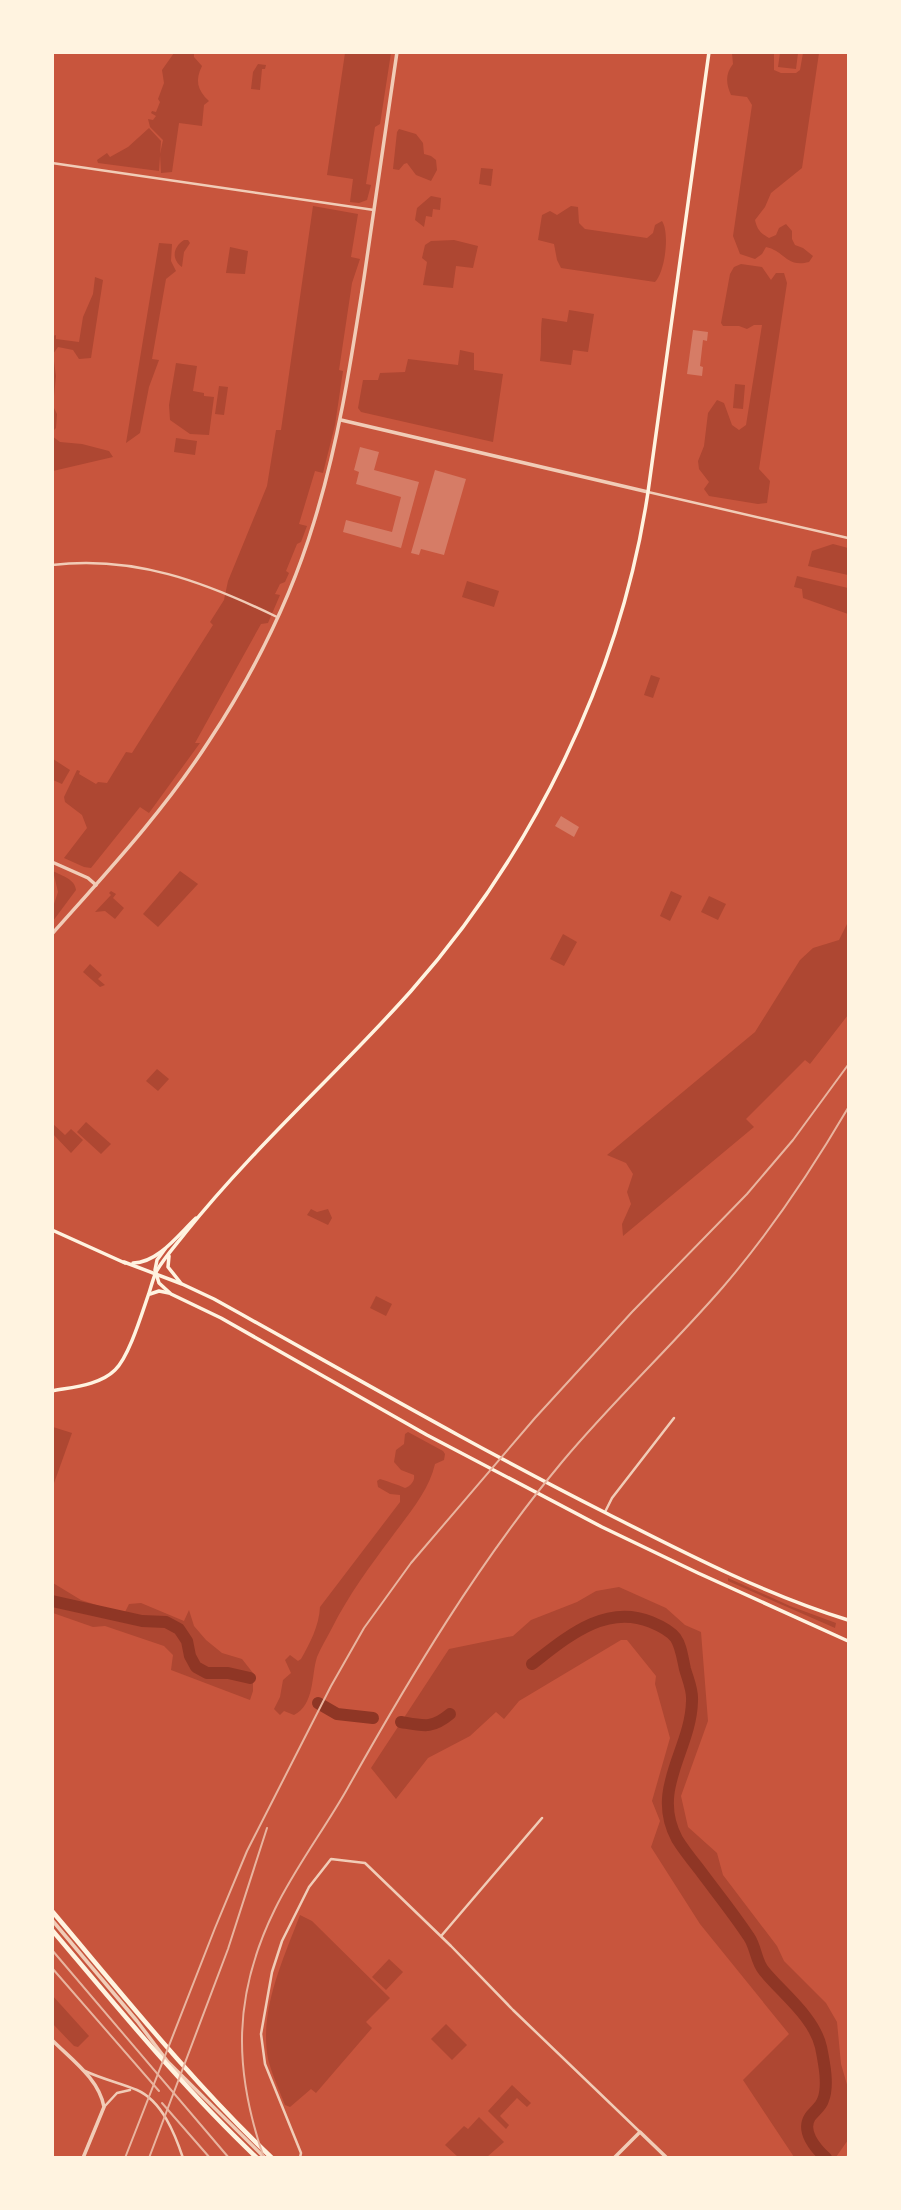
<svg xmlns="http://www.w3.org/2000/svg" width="901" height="2210" viewBox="0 0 901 2210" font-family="'Nunito Sans',sans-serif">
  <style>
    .green { fill: #ae4732 }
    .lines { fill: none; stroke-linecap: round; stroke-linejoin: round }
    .river { stroke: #8f3625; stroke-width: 12 }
    .building { fill: #d67c66 }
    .minor { stroke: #f1ccb7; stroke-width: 2.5 }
    .tertiary { stroke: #f1ccb7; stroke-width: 3.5 }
    .secondary { stroke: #fff3e0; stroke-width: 3.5 }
    .primary { stroke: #fff3e0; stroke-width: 4.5 }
    .rail { stroke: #e9b49f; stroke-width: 2 }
  </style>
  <rect width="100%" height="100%" fill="#c8553d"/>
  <g class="green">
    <path d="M174,53H194V57L202,66C195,80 197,90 209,101L204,105L202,126L179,123L172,172L161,173L160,154L163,140L150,127L148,119L153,120L156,116L151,113L152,111L156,112L160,102L158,99L164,83L162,70Z"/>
    <path d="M345,53H391L380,124L375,127L366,184L371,185L367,200L359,203L350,202L353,179L327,175Z"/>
    <path d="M732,53H774V70L781,73H796L800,70L803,53H819L802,168L771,193L765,207L755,220C757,229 760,233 769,238L776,235L779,228L786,224L792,231V239L795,245L803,248L813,256L809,262C786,268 785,251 766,247L762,254L755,259L740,254L733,236L752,105L747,97L731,95C726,84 725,74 733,64Z"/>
    <path d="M780,53H798L796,69L778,67Z"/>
    <path d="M258,64L266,65L265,69H262L260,90L251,89L253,72Z"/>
    <path d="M149,128L161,141L159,171L98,163L97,160L107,153L110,157L128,147Z"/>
    <path d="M399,129L416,134L423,143L424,154L431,156L436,160L437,170L431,181L416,175L407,163L404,164L399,170L393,169L397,132Z"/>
    <path d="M481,168L493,169L491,186L479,184Z"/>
    <path d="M431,196L441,198L440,210L433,209L432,217L426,216L424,227L415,220L417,208Z"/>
    <path d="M313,206L358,214L351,257L360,259L352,283L339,370L343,371L335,425L323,473L315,471L299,524L307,526L301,542L297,544L286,571L289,573L285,582L280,584L275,594L280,595L268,623L261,624L195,743H200L149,813L140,807L91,868L84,867L64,858L87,828L82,815L65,802L64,797L77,770L80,771L79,774L96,784L98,782L107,783L126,752L132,753L213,625L210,622L224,600L228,581L267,486L276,430H281Z"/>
    <path d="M571,206L578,207L579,223L585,229L647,238L653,233L655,225L662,221C670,233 665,272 655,282L561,268L557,260L554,244L538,240L542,215L550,211L557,215Z"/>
    <path d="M184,240H188L190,243L184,252L182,267C171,259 173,247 184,240Z"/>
    <path d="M454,240L478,246L473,268L456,266L453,288L423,285L427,262L422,258L425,245L431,241Z"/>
    <path d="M159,243L172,244L171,261L176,271L166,279L152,359L159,360L149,387L140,433L126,443Z"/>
    <path d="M230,247L248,251L245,274L226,273Z"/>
    <path d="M741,264L762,267L771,280L776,273H784L787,283L759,469L770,481L767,503L758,504L709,496L704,489L709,482L699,469L698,461L704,446L708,413L717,400L724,403L732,425L739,430L746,425L762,325H754L747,329L739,326H723L721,323L730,274L734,267Z"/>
    <path d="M95,277L103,280L91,358L79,359L73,350L58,347L53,354L56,376L53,406L57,414L56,428L53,431V336L56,335V339L79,342L83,317L93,294Z"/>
    <path d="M569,310L594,314L588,352L573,350L571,365L540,361C542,345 540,333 542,318L567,322Z"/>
    <path d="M460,350L474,353V370L503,374L493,442L361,412L358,408L363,380H378L380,373L405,372L408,359L458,365Z"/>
    <path d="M176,363L197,366L193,391L204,393V396L214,397L209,435L190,434L170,420L169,405Z"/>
    <path d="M735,384L745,385L743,409L733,408Z"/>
    <path d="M219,386L228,387L224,415L215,414Z"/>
    <path d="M52,436L60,442L82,444L109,451L113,457L53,471Z"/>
    <path d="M176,438L197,441L195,455L174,452Z"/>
    <path d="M833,544L848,548V575L808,566L812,551Z"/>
    <path d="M797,576L848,588V614L803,598L802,589L794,587Z"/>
    <path d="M467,581L499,591L494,607L462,597Z"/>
    <path d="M651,675L660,678L653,698L644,695Z"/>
    <path d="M53,759L70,770L62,784L53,780Z"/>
    <path d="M53,871C62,876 75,879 76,890L53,921V907L58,892Z"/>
    <path d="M180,871L198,884L158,927L143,914Z"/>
    <path d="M111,891L116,894L113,898L124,908L115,919L105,911L95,912L111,895L109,893Z"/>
    <path d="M671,891L682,896L670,921L660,916Z"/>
    <path d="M709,896L726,904L718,920L701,912Z"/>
    <path d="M848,922V1015L810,1064L805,1060L746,1119L754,1127L623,1236L622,1224L631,1204L627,1192L633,1174L626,1163L607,1155L755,1032L800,960L813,948L839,940Z"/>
    <path d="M563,934L577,942L564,966L550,959Z"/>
    <path d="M90,964L102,975L98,979L105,985L100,987L83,972Z"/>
    <path d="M157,1069L169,1079L158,1091L146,1081Z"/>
    <path d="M86,1122L111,1144L101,1154L77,1132Z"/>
    <path d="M53,1124L65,1135L71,1129L83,1140L71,1153L53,1134Z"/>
    <path d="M311,1209L317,1212L328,1209L332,1218L328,1225L307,1215Z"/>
    <path d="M376,1296L392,1304L386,1316L370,1308Z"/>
    <path d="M53,1427L72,1433L53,1486L52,1427Z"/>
    <path d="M408,1432L443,1451L445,1454L444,1460L435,1464C429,1491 407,1516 391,1538C370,1566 348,1596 332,1628C327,1638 321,1647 317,1657C311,1676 315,1704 294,1715L284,1711L280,1715L274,1709L280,1697L283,1680L291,1673L285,1660L290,1655L298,1661L301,1659C310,1643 319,1626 320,1607L400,1502V1495L390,1494L378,1487L377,1481L380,1479C389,1482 396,1484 405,1488C411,1486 415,1481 414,1475L401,1470L394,1462L396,1450L404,1444L405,1434Z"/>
    <path d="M728,1578L790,1606L836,1623L835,1628L728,1581Z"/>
    <path d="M53,1583L81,1600L124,1614L129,1604L141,1603L184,1621L189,1610L194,1626L206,1640L222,1653L242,1659L253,1673V1691L250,1700L171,1670L173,1655L164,1646L105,1626L93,1627L53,1613Z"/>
    <path d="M619,1587L666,1608L685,1625L701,1632L708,1721L681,1796L688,1827L717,1853L723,1875L777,1946L784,1961L826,2003L837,2022L841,2064L848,2088V2140L836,2157H794L743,2080L789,2034L700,1924L651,1847L660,1821L652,1801L670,1738L655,1684L656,1676L627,1640H621L519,1701L504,1719L496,1712L470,1736L428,1758L396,1799L371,1768L449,1649L513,1636L531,1620L577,1602L596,1591Z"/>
    <path d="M300,1915L312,1921L390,1998L366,2022L372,2028L316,2093L311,2089L290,2107L285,2105C279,2090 272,2074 268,2059C259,2010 283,1960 300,1915Z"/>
    <path d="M389,1959L403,1972L386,1990L372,1977Z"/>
    <path d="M52,1995L89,2036L78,2047L74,2046L53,2024Z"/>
    <path d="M446,2024L467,2045L452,2060L431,2039Z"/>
    <path d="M512,2085L531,2103L527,2107L517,2098L500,2116L509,2125L506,2129L488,2111Z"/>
    <path d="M479,2117L504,2142L487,2157H458L445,2145L464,2126L468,2129Z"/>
  </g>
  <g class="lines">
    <g class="river">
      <path d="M52,1601L142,1621L166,1622L179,1629L187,1641L190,1656L196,1667L207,1673H228L250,1678"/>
      <path d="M532,1664C566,1638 605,1603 651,1622C680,1634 679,1641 685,1669C688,1680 693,1690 692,1701C691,1750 650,1789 677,1839C683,1849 691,1859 699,1869C716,1892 734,1914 749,1937C756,1947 756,1962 764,1971C783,1994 814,2017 821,2047C824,2062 829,2086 823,2100C821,2107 814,2111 810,2117C801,2131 815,2148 826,2158"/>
      <path d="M318,1703L337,1714L373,1718"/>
      <path d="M401,1722C424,1726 432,1729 450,1714"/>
    </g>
  </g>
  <g class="building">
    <path d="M693,330L708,332L707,341L703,340L700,366L703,367L702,376L687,374Z"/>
    <path d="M360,447L379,452L374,470L419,482L401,548L343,532L346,520L392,532L401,497L356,484L359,472L354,470Z"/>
    <path d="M435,470L466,479L444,555L421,549L419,555L411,553Z"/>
    <path d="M561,816L579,827L574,837L555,826Z"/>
  </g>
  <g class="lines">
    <g class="minor">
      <path d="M52,163L374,210"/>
      <path d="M648,492L848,538"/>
      <path d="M52,565C134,555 205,582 277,617"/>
      <path d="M605,1512L612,1498L674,1418"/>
      <path d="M442,1935L542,1818"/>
      <path d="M85,2071C102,2079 120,2083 137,2090C162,2101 175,2134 183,2158"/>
      <path d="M104,2107L117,2093L130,2090"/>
      <path d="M300,2158L301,2153L265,2064L261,2034L272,1972L282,1941L309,1887L331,1859L365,1863L451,1946L513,2010L640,2132"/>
    </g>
    <g class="tertiary">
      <path d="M341,420L648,492"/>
      <path d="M52,862L88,878L96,885"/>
      <path d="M52,934C108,871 164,811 209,741C253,674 291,598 314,522C339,441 351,361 364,278C375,203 386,128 397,52"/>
      <path d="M52,1920L137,2021L168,2062L265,2158"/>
      <path d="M52,2040C72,2060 99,2079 104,2107L83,2158"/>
      <path d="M614,2158L640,2132L667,2158"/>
    </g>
    <g class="secondary">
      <path d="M52,1230L125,1263"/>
      <path d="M165,1249L157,1260L155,1270L159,1283L171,1294L221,1318L427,1435L602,1527L698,1573L848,1641"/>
      <path d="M169,1256L168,1267L180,1282"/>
      <path d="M124,1262L182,1284L214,1299C344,1371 473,1446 606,1513C685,1553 764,1594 848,1620"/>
      <path d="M133,1263C158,1263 179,1234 196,1218"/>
      <path d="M150,1294L159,1291L169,1293"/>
      <path d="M52,1391C73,1387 100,1385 115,1370C129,1357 142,1313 149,1293C151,1287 153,1279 156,1272C164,1258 176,1245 186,1232C255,1146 338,1073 411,991C533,853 621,674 648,492L709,52"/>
      <path d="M848,2158V2157"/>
    </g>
    <g class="primary">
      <path d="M52,1911C123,1995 192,2082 272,2158"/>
      <path d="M52,1930C118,2008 183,2088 257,2158"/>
    </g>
    <g class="rail">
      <path d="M52,1950L229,2158"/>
      <path d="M52,1968L159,2091"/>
      <path d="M162,2103L210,2158"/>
      <path d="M125,2158L215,1928L247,1851L331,1686L364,1628L411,1563L535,1418L632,1312L747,1194L793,1140L848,1065"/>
      <path d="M149,2158L228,1949L267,1828"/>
      <path d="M264,2158C233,2069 233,1994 275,1909C295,1868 323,1831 346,1791C410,1677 478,1563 562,1462C613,1401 671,1347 723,1287C771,1231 811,1171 848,1108"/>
    </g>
  </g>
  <rect width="901" height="2210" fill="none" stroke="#fff3e0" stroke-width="108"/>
</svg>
